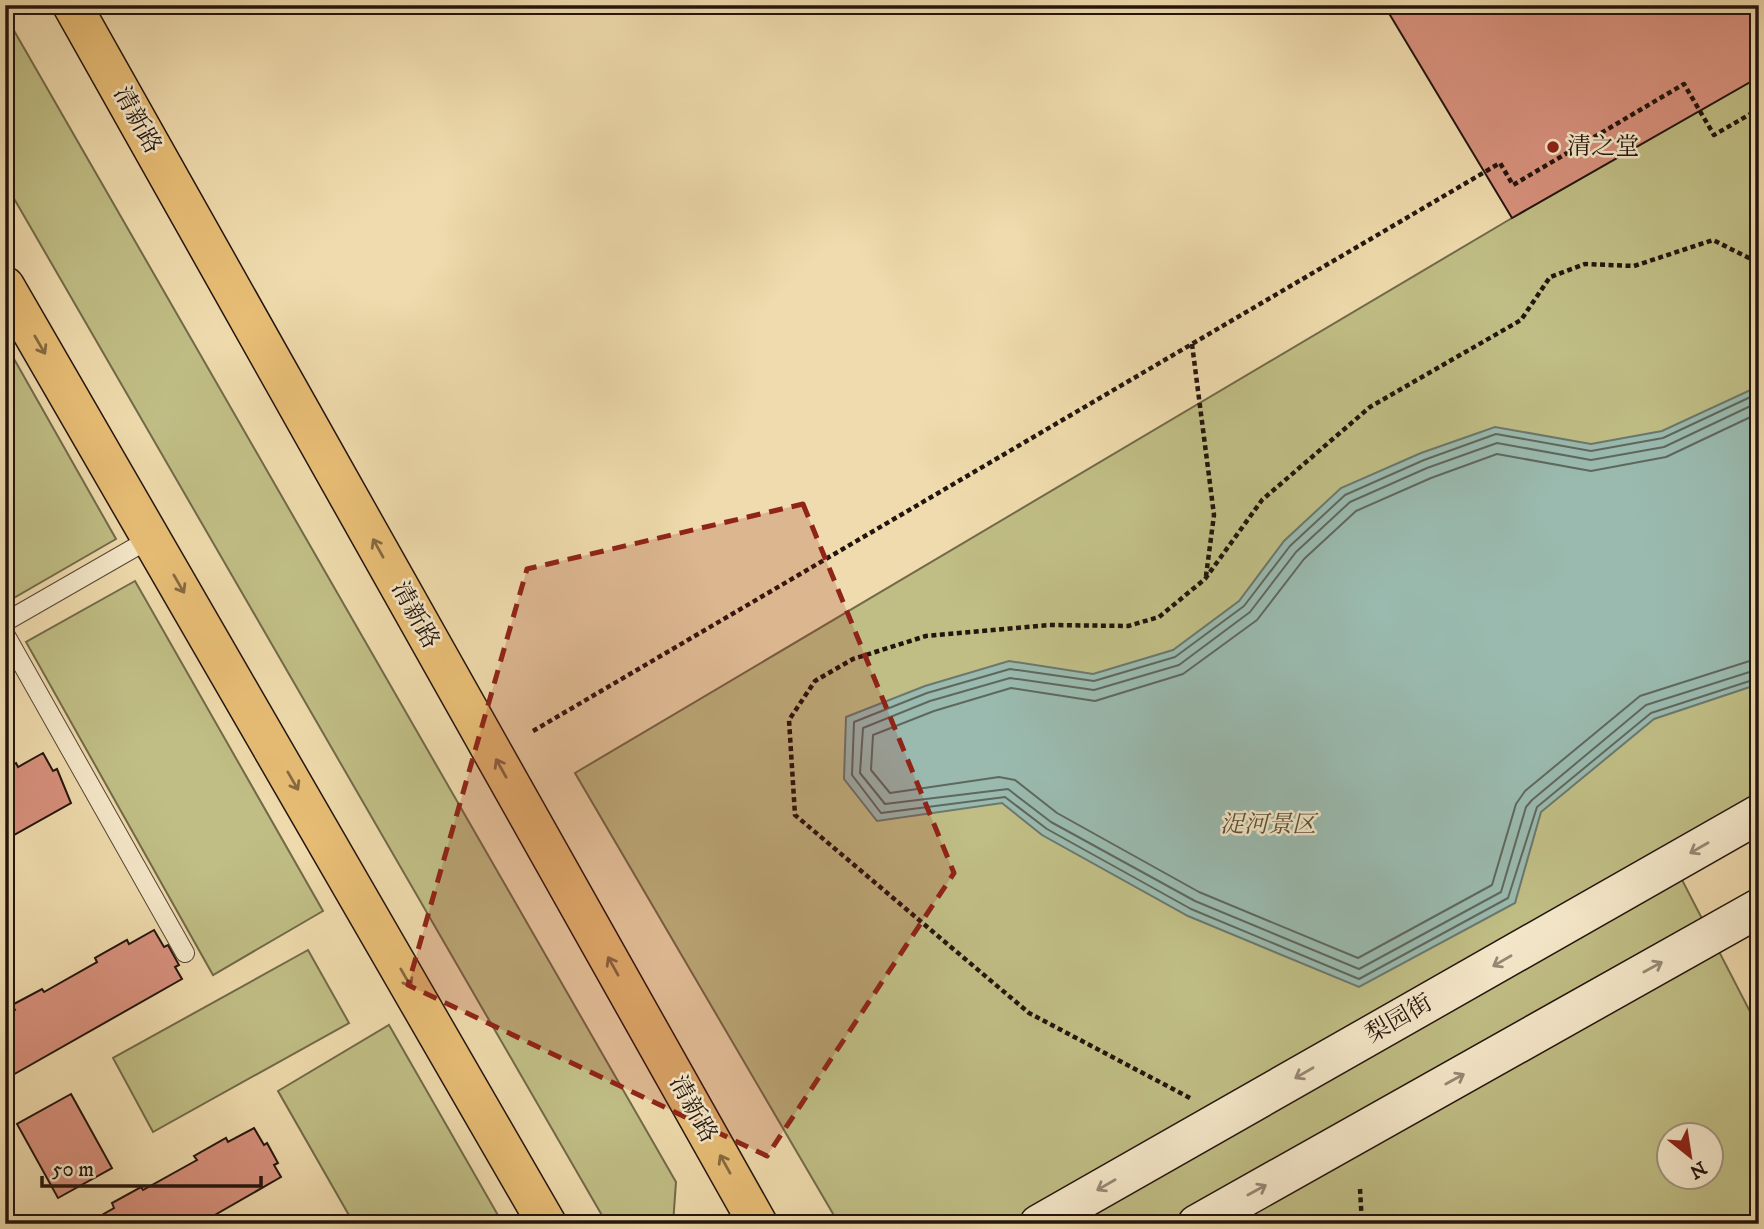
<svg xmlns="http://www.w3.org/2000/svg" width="1764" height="1229" viewBox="0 0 1764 1229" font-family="'IM FELL DW Pica','Noto Serif SC',serif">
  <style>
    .green { fill: #c0be85; stroke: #726a49; stroke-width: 2; fill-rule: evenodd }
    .water { fill: #9abaaf; stroke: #6a786e; stroke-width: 2 }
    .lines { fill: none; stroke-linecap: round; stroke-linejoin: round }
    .shore { stroke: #5e685e; stroke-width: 2 }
    .building { fill: #d8917d; stroke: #23150d; stroke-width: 2 }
    .service-casing { stroke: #564635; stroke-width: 20 }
    .secondary-casing { stroke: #23150d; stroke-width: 41 }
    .primary-casing { stroke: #23150d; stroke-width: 41 }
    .path { stroke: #23150d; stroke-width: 4.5; stroke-dasharray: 5 3.5; stroke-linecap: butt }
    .service { stroke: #f5e8ca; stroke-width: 18 }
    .secondary { stroke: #f5e8ca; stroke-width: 38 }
    .primary { stroke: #e8be76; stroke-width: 38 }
    .oneway { stroke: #866a42 }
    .oneway2 { stroke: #968975 }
    .marked { fill: #8f2418; fill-opacity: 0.2; stroke: #8f2418; stroke-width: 5; stroke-dasharray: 14 9; stroke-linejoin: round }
    .poi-dot { fill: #8f2418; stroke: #f5e8ca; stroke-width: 2.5 }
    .labels { text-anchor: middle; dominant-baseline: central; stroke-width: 5; stroke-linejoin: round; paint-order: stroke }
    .street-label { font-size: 24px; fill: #23150d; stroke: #f5e8ca }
    .poi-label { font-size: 24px; fill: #23150d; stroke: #f5e8ca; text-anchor: start }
    .park-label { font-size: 24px; font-style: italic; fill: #5a5037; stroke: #f5e8ca }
  </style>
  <rect width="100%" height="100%" fill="#efdbad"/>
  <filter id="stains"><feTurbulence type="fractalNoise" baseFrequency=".00286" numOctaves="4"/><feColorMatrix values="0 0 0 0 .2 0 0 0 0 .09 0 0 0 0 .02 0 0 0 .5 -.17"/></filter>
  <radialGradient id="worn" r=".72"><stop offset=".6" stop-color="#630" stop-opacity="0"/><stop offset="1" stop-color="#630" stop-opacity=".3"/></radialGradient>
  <g class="green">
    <path d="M5,15L676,1182L673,1224H607L5,183Z"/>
    <path d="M1759,77V792L1665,847L1759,1029V1224H839L575,773L1512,218ZM1670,1134H1712V1176H1670Z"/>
    <path d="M5,343L116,539L5,603Z"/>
    <path d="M135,581L323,911L213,975L26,642Z"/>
    <path d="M308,950L349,1023L153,1132L113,1058Z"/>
    <path d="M389,1025L503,1224H354L278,1091Z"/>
  </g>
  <path class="water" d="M1759,386V684L1654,719L1541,812L1515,903L1359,987L1188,916L1042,835L1002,803L877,821L844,779L846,717L925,686L1009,661L1093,674L1173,650L1239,601L1284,541L1341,488L1421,453L1495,427L1591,444L1662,431Z"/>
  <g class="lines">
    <g class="shore">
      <path d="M1759,393L1663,438L1591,451L1496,434L1424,460L1345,495L1290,546L1244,606L1175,657L1094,681L1010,669L927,693L854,722L852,775L881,813L1005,797L1047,829L1191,909L1359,979L1508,898L1537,807L1651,713L1759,678"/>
      <path d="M1759,402L1664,447L1591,460L1497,443L1427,468L1350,502L1296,552L1250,612L1179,665L1094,690L1010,678L930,701L863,728L860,773L885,804L1008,789L1051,822L1195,901L1359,969L1501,892L1526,807L1532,800L1646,705L1759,669"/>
      <path d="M1759,413L1666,457L1591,471L1497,454L1431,478L1356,511L1304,559L1257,620L1183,674L1095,701L1011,688L934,711L873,735L871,770L890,793L999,777L1015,780L1057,813L1199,892L1358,958L1492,885L1516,804L1525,791L1640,696L1759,658"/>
    </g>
  </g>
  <g class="building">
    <path d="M1384,5H1759V77L1512,218Z"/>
    <path d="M43,753L53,771L57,769L71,803L5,840V769L16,763L18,767Z"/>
    <path d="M154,930L164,947L168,945L179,965L175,967L182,979L11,1076L5,1065V1016L15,1010L12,1005L42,989L44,992L97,962L95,958L127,940L129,944Z"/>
    <path d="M71,1094L112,1168L58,1198L17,1124Z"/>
    <path d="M254,1128L264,1145L267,1143L278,1163L274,1165L281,1177L199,1224H86L114,1208L112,1203L141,1187L143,1190L197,1160L194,1156L226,1138L228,1142Z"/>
  </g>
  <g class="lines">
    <g class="service-casing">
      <g id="service">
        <path d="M5,622L153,537"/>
        <path d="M5,634L185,953"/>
      </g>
    </g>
    <g class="secondary-casing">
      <g id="secondary">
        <path d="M1039,1224L1759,814"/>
        <path d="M1197,1224L1759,908"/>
      </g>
    </g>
    <g class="primary-casing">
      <g id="primary">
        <path d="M72,5L758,1224"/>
        <path d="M5,286L547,1224"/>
      </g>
    </g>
    <g class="path">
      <path d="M1192,344L1214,515L1206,576"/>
      <path d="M533,731L1500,163L1513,185L1684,84L1714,135L1759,109"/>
      <path d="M1190,1098L1029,1013L795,815L789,720L815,681L853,659L926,636L1049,625L1128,626L1159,617L1205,579L1262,500L1370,407L1521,320L1550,277L1585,264L1634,266L1713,240L1759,263"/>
      <path d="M1360,1189L1362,1224"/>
    </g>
    <use href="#service" class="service"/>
    <use href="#secondary" class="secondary"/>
    <use href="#primary" class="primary"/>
  </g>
  <defs><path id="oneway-shaft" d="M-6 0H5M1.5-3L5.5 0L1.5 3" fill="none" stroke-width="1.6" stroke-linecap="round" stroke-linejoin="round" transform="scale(1.75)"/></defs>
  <g class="oneway">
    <use href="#oneway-shaft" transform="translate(40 345) rotate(60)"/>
    <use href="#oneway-shaft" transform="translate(378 548) rotate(-119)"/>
    <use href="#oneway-shaft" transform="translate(179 584) rotate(60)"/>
    <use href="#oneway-shaft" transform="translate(501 768) rotate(-119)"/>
    <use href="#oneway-shaft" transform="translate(293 781) rotate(60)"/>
    <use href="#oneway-shaft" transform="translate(613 966) rotate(-119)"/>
    <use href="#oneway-shaft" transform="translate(406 978) rotate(60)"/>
    <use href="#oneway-shaft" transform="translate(725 1164) rotate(-119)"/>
  </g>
  <g class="oneway2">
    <use href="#oneway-shaft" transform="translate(1699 848) rotate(150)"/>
    <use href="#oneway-shaft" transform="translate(1502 961) rotate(150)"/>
    <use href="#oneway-shaft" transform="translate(1653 967) rotate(-29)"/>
    <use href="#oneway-shaft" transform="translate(1304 1073) rotate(150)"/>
    <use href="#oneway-shaft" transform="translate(1455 1079) rotate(-29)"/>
    <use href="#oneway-shaft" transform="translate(1106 1185) rotate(150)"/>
    <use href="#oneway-shaft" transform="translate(1257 1190) rotate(-29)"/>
  </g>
  <path class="marked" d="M803,504L954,873L767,1156L408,985L527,569Z"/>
  <circle class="poi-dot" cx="1553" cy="147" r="7"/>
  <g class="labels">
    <g class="street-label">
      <text transform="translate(137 120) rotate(61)">清新路</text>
      <text transform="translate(415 615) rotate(61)">清新路</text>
      <text transform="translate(1399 1019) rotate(-30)">梨园街</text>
      <text transform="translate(693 1109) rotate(61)">清新路</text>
    </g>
    <g class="poi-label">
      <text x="1567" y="147">清之堂</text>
    </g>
    <g class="park-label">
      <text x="1268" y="825">浞河景区</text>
    </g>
  </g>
  <rect width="1764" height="1229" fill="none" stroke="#efdbad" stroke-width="28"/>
  <rect x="7" y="7" width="1750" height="1215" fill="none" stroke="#23150d" stroke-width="3.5"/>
  <rect x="14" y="14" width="1736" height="1201" fill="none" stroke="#23150d" stroke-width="2"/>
  <g transform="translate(1690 1156) rotate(150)"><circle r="33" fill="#f5e8ca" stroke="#a1947e" stroke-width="2"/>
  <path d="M0-5L12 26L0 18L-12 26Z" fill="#8f2418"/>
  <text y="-10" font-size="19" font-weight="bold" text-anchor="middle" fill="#23150d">N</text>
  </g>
  <path d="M42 1176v10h219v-10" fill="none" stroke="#23150d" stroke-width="3.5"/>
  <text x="52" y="1176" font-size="21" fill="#23150d" stroke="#f5e8ca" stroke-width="5" paint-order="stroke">50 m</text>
  <rect width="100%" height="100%" filter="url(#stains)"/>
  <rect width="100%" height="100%" fill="url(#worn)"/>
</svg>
